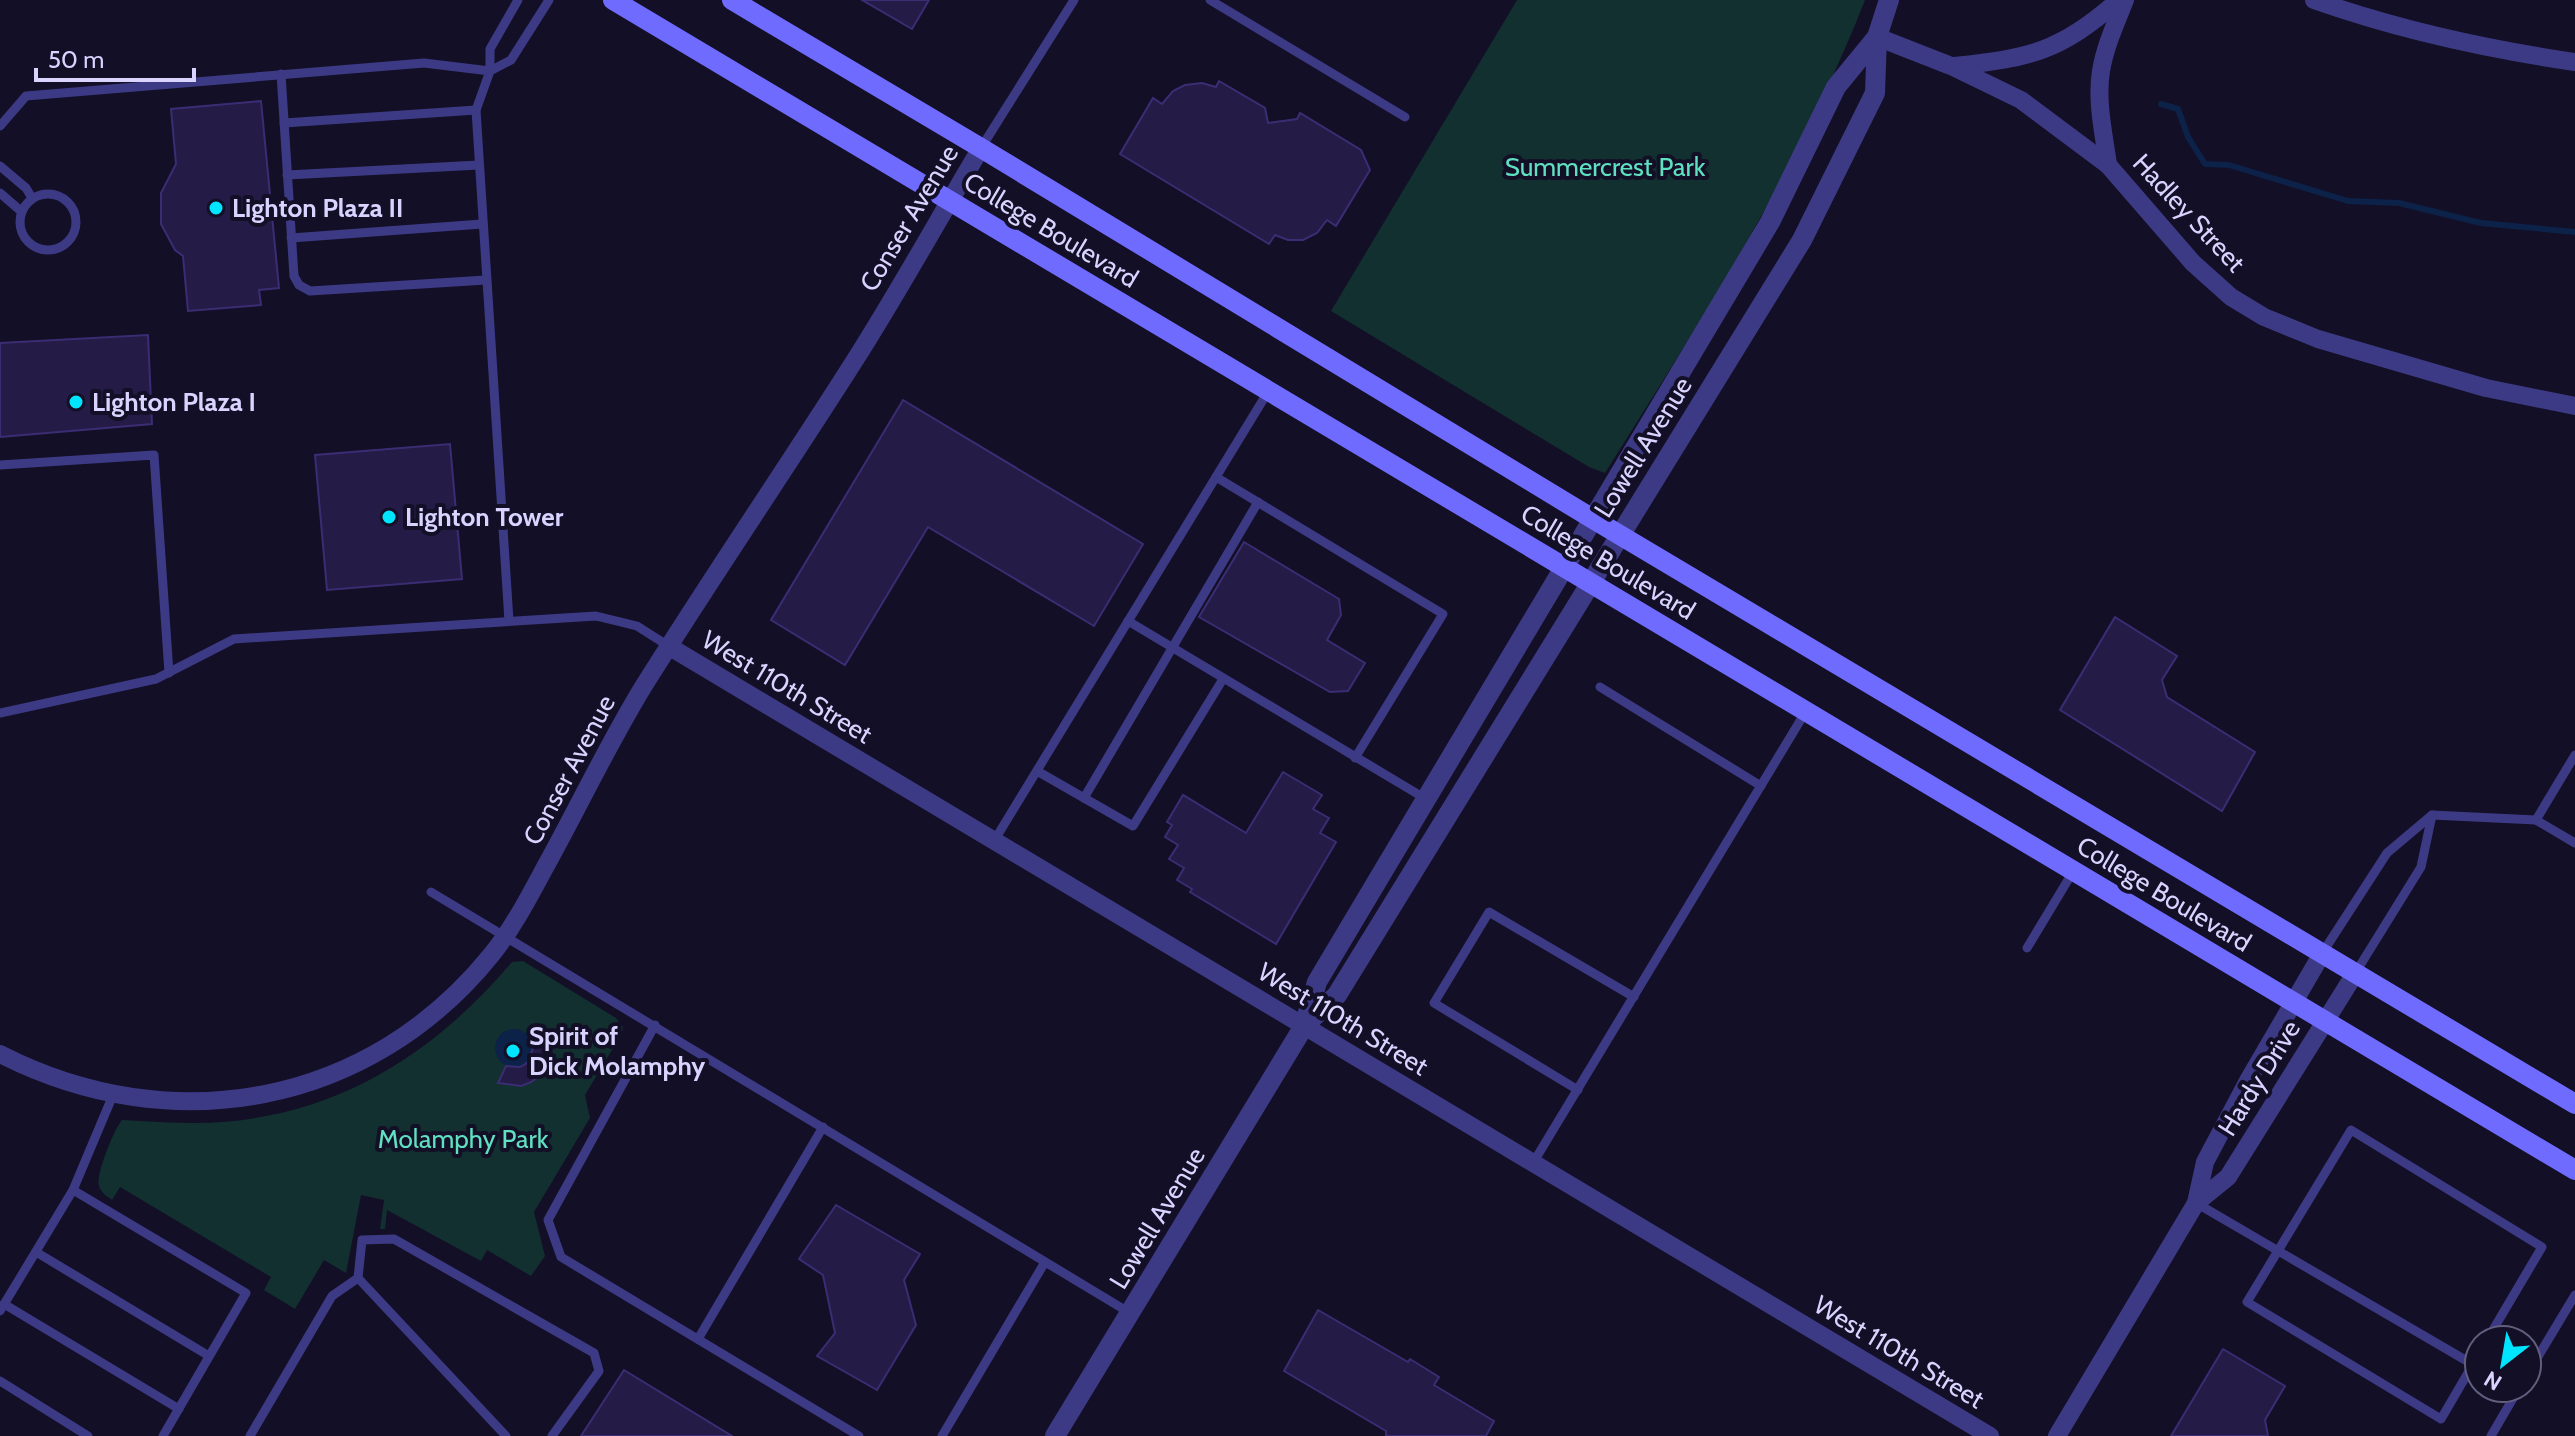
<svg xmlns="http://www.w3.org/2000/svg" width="2575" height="1436" viewBox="0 0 2575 1436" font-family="Cabin,sans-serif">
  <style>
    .green { fill: #12302f }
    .water { fill: #0c2248 }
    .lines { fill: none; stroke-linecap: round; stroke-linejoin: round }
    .stream { stroke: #0c2248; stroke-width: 6 }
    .building { fill: #241b47; stroke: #3b2d73; stroke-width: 2 }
    .service { stroke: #3d3a85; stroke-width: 9 }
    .minor { stroke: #3d3a85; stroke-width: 18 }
    .tertiary { stroke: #3d3a85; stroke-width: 20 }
    .secondary { stroke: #6f6bff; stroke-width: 20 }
    .poi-dot { fill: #00e5ff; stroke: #130f26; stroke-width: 3 }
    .labels { text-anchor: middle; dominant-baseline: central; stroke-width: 8; stroke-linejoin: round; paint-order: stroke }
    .park-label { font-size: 26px; fill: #5fe0c0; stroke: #130f26 }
    .poi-label { font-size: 26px; font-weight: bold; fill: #d9d4ff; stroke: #130f26; text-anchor: start }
    .street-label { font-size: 26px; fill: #d9d4ff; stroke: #130f26 }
  </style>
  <rect width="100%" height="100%" fill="#130f26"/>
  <g class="green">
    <path d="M1517,0H1865C1799,169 1701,320 1605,473L1589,467L1331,311Z"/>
    <path d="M523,961L616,1018L623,1027L621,1035L585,1095L590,1118L534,1212L545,1256L531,1276L487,1250L481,1261L387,1210L385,1229H380L384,1200L361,1195L346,1273L324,1260L295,1309L264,1290L271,1277L120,1187L112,1200C107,1196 101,1193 99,1186C95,1176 114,1129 122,1120C146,1121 171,1123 195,1123C326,1122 429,1060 512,962Z"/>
  </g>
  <circle class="water" cx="514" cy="1048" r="19"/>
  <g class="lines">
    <path class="stream" d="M2161,104L2178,109L2188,137L2205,164L2229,165L2348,201L2399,203L2481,223L2575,232"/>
  </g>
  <g class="building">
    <path d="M862,0H929L912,29Z"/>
    <path d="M1219,81L1265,108L1268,123L1297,119L1300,113L1361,150L1370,170L1336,226L1327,220L1317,233L1303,240H1288L1275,235L1269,244L1120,154L1153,98L1162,104L1173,91L1185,85L1202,83L1216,87Z"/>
    <path d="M261,101L279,288L259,290L261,305L188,311L183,256L175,250L161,224V193L176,164L171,109Z"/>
    <path d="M148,335L152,424L0,437V343Z"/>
    <path d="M903,400L1143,544L1094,626L928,527L845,665L771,620Z"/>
    <path d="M450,444L462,579L327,590L315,455Z"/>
    <path d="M1244,542L1339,599L1341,615L1327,640L1365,663L1348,691L1330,692L1199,617Z"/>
    <path d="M2115,617L2177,656L2162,680L2167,697L2255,752L2222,811L2060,710Z"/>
    <path d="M1283,772L1322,795L1313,809L1329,818L1320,833L1336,842L1276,944L1190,892L1192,889L1177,880L1184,868L1169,859L1178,845L1165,837L1172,825L1167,822L1183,795L1246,833Z"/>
    <path d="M534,1046L552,1048L550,1060L538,1077L531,1082L521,1086L498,1083L506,1066L520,1067L527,1063Z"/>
    <path d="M836,1205L920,1254L904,1280L916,1325L877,1390L817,1356L835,1333L823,1275L799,1259Z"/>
    <path d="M1318,1310L1408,1362L1410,1359L1439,1377L1434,1385L1494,1421L1486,1436H1386V1431L1284,1371Z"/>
    <path d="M2223,1349L2285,1386L2265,1420L2268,1436H2171Z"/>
    <path d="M624,1370L732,1436H581Z"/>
  </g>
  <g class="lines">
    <g class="service">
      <path d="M1210,0L1405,117"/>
      <path d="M281,74L294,276L299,285L310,291L486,280"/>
      <path d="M284,123L476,110"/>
      <path d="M0,126L26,96L424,63L490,71L511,60L549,0"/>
      <path d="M981,148L1074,0"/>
      <path d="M0,166L26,188L32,198"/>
      <path d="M287,175L479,165"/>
      <path d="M0,193L22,212"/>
      <circle cx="48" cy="222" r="28"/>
      <path d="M291,238L482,224"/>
      <path d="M0,465L154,455L169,673"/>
      <path d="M1216,477L1443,614L1355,758"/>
      <path d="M509,621L476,110L490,71V49L518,0"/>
      <path d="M1128,621L1426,799"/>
      <path d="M1600,687L1761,786"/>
      <path d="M0,713L156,679L234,639L596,616L637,626L670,647"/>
      <path d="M1037,771L1133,826L1223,679"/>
      <path d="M1084,798L1258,502"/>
      <path d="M2536,820L2575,843"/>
      <path d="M994,841L1269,390"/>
      <path d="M431,892L1130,1313"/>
      <path d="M2027,948L2074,870"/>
      <path d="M2323,952L2387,853L2432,815L2536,820L2575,755"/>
      <path d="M2356,972L2421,867L2432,815"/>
      <path d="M655,1025L548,1220L561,1257L859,1436"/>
      <path d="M1578,1090L1434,1003L1489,912L1634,997"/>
      <path d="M1533,1163L1806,711"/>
      <path d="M73,1190L246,1293L163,1436"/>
      <path d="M2196,1203L2479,1368"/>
      <path d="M36,1252L209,1356"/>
      <path d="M358,1278L506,1436"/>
      <path d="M4,1304L179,1409"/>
      <path d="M0,1311L73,1190L113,1095"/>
      <path d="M698,1339L823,1127"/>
      <path d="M2479,1354L2441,1419L2247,1302L2351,1130L2542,1247L2487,1340"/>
      <path d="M2527,1375L2575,1295"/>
      <path d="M0,1381L88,1436"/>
      <path d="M250,1436L332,1296L358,1278L362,1240L394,1239L594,1353L599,1371L552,1436"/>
      <path d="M942,1436L1045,1262"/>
      <path d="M2491,1436L2519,1388"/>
    </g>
    <g class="minor">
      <path d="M2314,0C2399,30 2486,49 2575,62"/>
      <path d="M1877,37L1951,66L2021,100L2108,165L2193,263L2231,297L2264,317L2318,339L2486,388L2575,406"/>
      <path d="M1954,66C2031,58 2059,52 2119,0"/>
      <path d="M2108,165C2104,135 2096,101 2101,71C2105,46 2116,23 2125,0"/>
      <path d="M670,647L1990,1436"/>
      <path d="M0,1054C172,1142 370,1106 492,954C512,929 528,899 543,871C577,810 607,746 643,687C712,577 785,470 855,360C899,291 939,218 981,148"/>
      <path d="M2196,1203L2228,1177L2356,972"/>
      <path d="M2057,1436L2196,1203L2205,1162L2249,1079L2323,952"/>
    </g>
    <g class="tertiary">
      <path d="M1306,1024L1337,995L1802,240L1875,93L1877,37L1889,0"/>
      <path d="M1055,1436L1304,1026L1317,982L1770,222L1836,87L1877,37"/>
    </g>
    <g class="secondary">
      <path d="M613,0L2575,1170"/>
      <path d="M732,0L981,148L1593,519L2575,1104"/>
    </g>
  </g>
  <g class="poi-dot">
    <circle cx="216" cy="208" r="8"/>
    <circle cx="76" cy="402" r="8"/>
    <circle cx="389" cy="517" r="8"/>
    <circle cx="513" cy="1051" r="8"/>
  </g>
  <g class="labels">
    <g class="park-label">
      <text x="1605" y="167">Summercrest Park</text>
      <text x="463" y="1139">Molamphy Park</text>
    </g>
    <g class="poi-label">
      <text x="232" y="208">Lighton Plaza II</text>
      <text x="92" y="402">Lighton Plaza I</text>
      <text x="405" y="517">Lighton Tower</text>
      <text x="529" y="1036">Spirit of<tspan x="529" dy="30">Dick Molamphy</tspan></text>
    </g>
    <g class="street-label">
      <text transform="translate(2189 213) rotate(47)">Hadley Street</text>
      <text transform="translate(909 218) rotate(-59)">Conser Avenue</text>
      <text transform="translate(1051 230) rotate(31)">College Boulevard</text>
      <text transform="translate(1643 447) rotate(-58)">Lowell Avenue</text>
      <text transform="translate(1608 562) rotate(31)">College Boulevard</text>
      <text transform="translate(787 687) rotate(31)">West 110th Street</text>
      <text transform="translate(569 770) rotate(-62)">Conser Avenue</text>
      <text transform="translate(2164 894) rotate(31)">College Boulevard</text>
      <text transform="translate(1343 1019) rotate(31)">West 110th Street</text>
      <text transform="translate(2259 1078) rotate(-58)">Hardy Drive</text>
      <text transform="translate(1157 1218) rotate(-59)">Lowell Avenue</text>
      <text transform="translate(1899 1352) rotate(31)">West 110th Street</text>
    </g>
  </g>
  <g transform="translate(2503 1364) rotate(211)"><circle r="38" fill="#130f26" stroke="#625e7d" stroke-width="2"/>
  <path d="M0-6L14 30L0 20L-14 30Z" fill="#00e5ff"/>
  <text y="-12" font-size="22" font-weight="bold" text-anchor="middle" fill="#d9d4ff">N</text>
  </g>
  <path d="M36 68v12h158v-12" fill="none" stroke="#d9d4ff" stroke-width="4"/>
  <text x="48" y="68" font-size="24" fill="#d9d4ff" stroke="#130f26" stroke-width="6" paint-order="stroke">50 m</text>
</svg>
